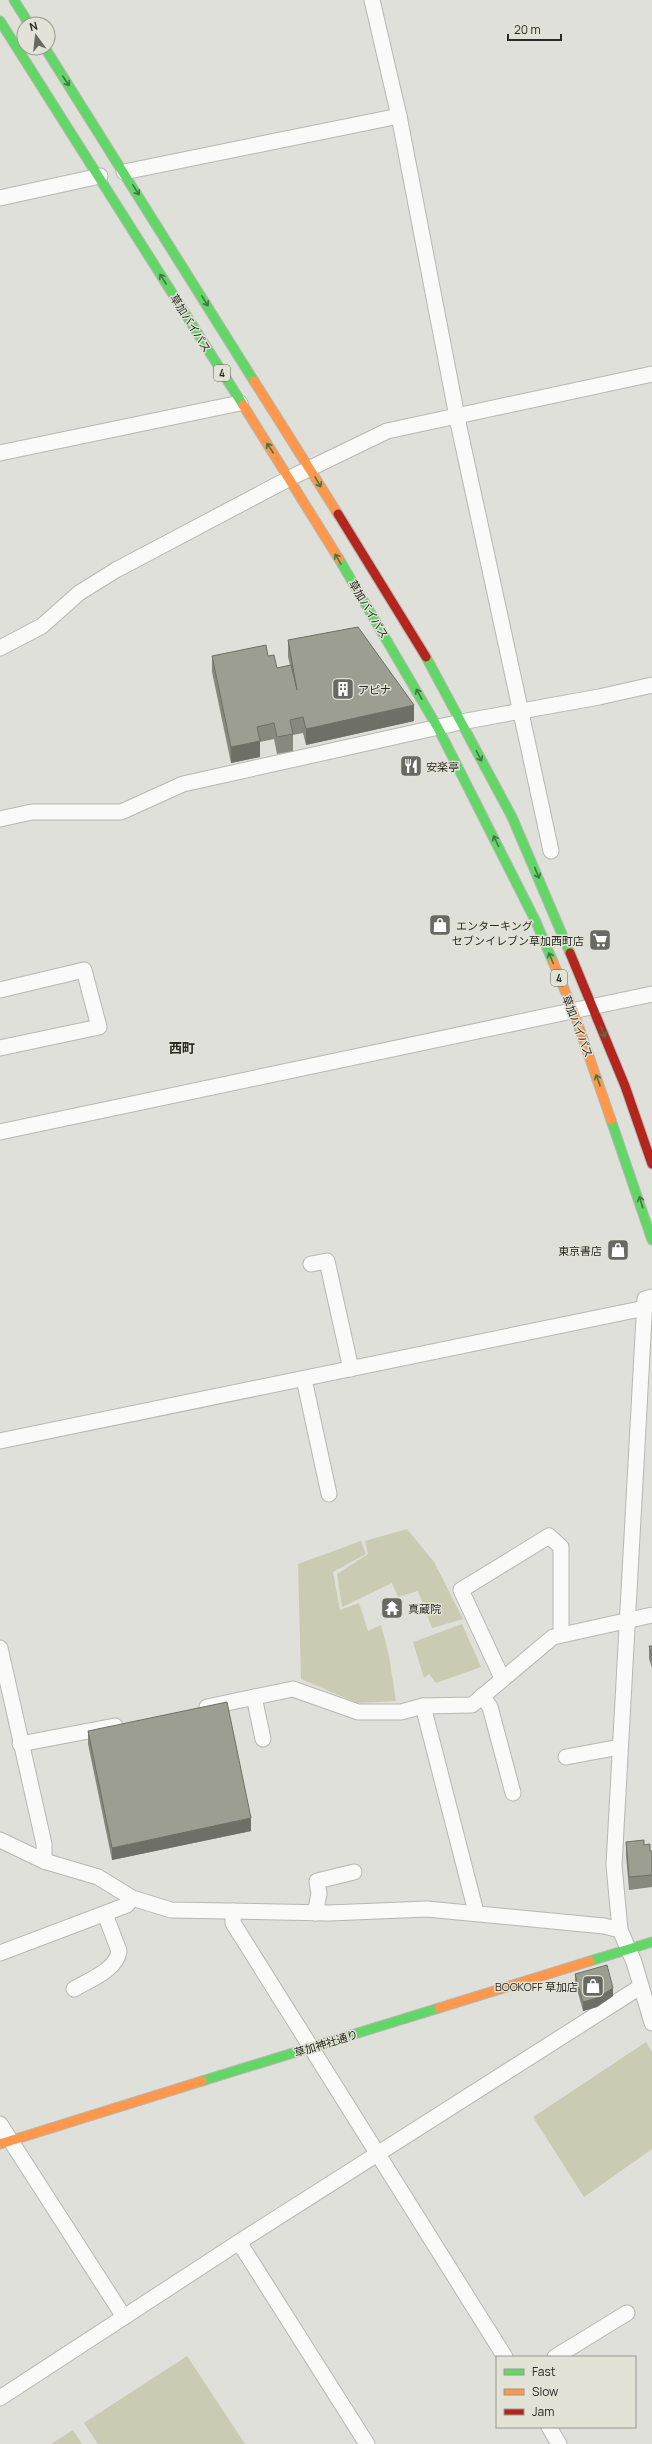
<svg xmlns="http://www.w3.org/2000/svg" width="652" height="2444" viewBox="0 0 652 2444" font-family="Manrope,'Noto Sans JP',sans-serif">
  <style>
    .green { fill: #cacbb2 }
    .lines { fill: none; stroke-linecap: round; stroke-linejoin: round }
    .street-casing { stroke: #b7b7b2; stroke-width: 17 }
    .fast-casing { stroke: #b7b7b2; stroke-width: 11 }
    .slow-casing { stroke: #b7b7b2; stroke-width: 11 }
    .jam-casing { stroke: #b7b7b2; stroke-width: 11 }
    .street { stroke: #fafaf9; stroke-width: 15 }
    .fast { stroke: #63d668; stroke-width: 9 }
    .slow { stroke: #ff974d; stroke-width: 9 }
    .jam { stroke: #b3261e; stroke-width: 9 }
    .wall { fill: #87887e }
    .shaded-wall { fill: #6e6f66 }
    .building { fill: #9d9e92; stroke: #6e6f66 }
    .oneway { stroke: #437743 }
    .labels { text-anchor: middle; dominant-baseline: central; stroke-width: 3; stroke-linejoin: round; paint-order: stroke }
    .shield { fill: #e2e3d6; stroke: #60615a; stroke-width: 1 }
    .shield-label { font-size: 10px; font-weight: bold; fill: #292925 }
    .street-label { font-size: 11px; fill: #292925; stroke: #e2e3d6 }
    .poi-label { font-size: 11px; fill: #292925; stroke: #e2e3d6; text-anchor: start }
    .quarter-label { font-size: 13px; font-weight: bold; fill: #292925; stroke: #e2e3d6 }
  </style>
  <rect width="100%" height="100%" fill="#dfe0d9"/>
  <g class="green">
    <path d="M407,1529L434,1562L463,1619L432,1628L418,1591L398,1597L392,1583L342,1607L337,1574L368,1554L365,1541Z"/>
    <path d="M361,1541L366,1554L333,1572L340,1610L359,1603L368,1631L381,1625L389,1656L396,1701L357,1703L301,1679L298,1564Z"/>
    <path d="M462,1624L481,1667L436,1683L429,1674L424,1678L413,1642Z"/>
    <path d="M646,2042L652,2052V2149L584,2197L533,2117Z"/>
    <path d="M187,2356L245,2444H98L84,2423Z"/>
    <path d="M73,2430L82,2444H51Z"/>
  </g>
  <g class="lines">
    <g class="street-casing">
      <g id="street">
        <path d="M372,0L399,116L459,427L551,851"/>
        <path d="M124,172L399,116"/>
        <path d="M0,198L100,176"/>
        <path d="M0,453L240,403"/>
        <path d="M0,648L42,626L79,593L116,570L290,478L387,431L652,374"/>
        <path d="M0,819L32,812H121L183,784L461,722L599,697L652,685"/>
        <path d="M0,990L84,970L99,1027L0,1048"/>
        <path d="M0,1132L652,994"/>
        <path d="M311,1264L327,1261L351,1369"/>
        <path d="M652,1297L645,1299L614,1865L620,1930L634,1962L652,2023"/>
        <path d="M304,1379L329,1494"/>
        <path d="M0,1441L645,1308"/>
        <path d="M0,1648L44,1844V1861"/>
        <path d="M502,1678L461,1590L549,1536L561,1547V1635"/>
        <path d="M482,1696L490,1707L513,1793"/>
        <path d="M254,1697L263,1739"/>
        <path d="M423,1706L476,1912"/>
        <path d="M207,1707L293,1689L358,1712H401L423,1706L472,1705L553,1637L652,1615"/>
        <path d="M20,1744L115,1726"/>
        <path d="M566,1757L620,1747"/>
        <path d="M0,1840L44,1861L98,1877L132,1898L171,1910L329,1913L427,1909L604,1926L620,1930"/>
        <path d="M233,1911V1923L505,2357"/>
        <path d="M315,1913L319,1894L317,1881L354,1872"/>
        <path d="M0,1953L127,1905L132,1898"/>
        <path d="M74,1989C89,1980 117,1970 119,1951L105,1914"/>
        <path d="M0,2124L124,2317"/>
        <path d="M239,2242L367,2444"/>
        <path d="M555,2357L627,2313"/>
        <path d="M0,2398L239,2242L640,1987"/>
        <path d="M549,2427L559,2444"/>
      </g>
    </g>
    <g class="fast-casing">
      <g id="fast">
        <path d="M14,0L29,24"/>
        <path d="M0,21L243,405"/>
        <path d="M45,48L254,381"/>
        <path d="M339,559L438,728L536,922L553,962"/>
        <path d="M426,657L512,817L570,953"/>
        <path d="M611,1120L652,1240"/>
        <path d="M590,1961L652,1942"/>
        <path d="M202,2081L439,2008"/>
      </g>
    </g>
    <g class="slow-casing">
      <g id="slow">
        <path d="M254,381L338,514"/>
        <path d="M243,405L339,559"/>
        <path d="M553,962L573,1010L611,1120"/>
        <path d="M439,2008L590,1961"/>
        <path d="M0,2144L202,2081"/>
      </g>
    </g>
    <g class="jam-casing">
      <g id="jam">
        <path d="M338,514L426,657"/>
        <path d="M570,953L625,1086L652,1164"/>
      </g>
    </g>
    <use href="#street" class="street"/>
    <use href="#fast" class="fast"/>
    <use href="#slow" class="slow"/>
    <use href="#jam" class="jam"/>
  </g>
  <g class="wall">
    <path d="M288,640L414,721L306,745L303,733L293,735V751L277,754L274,739L260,742V757L231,763L212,672V656H268L277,668L290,665L288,657Z"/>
    <path d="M649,1646H652V1668L649,1659Z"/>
    <path d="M88,1731L251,1831L112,1860L88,1744Z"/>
    <path d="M626,1842L650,1851H652V1887L629,1890L626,1855Z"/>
    <path d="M575,1974L613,1996L597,2007L583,2011L575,1982Z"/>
  </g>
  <g class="shaded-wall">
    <path d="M414,705V721L306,745V729Z"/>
    <path d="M260,741V757L231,763V747Z"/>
    <path d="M251,1818V1831L112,1860V1848Z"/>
    <path d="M613,1988V1996L597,2007L583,2011V2002Z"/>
  </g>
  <g class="building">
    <path d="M358,627L414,705L306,729L303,717L290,720L293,734L277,737L274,723L257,727L260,741L231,747L212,656L266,645L268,656L274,655L277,668L291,665L297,690L288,640Z"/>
    <path d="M649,1646H652V1656Z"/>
    <path d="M227,1702L251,1818L112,1848L88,1731Z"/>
    <path d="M644,1840V1845L650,1844V1851H652V1875L629,1877L626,1842Z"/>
    <path d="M607,1965L613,1988L597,1998L583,2002L575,1974Z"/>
  </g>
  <defs><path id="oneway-shaft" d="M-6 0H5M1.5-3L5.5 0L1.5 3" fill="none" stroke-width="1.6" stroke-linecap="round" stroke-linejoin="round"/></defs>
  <g class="oneway">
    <use href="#oneway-shaft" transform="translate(66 81) rotate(57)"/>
    <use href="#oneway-shaft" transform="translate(136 190) rotate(58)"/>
    <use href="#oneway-shaft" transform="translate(163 279) rotate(-122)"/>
    <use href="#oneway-shaft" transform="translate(205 301) rotate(58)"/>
    <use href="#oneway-shaft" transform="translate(270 448) rotate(-123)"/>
    <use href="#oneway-shaft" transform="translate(318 482) rotate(60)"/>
    <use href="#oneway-shaft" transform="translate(338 559) rotate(-121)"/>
    <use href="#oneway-shaft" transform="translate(419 694) rotate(-119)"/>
    <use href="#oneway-shaft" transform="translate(479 756) rotate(62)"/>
    <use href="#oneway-shaft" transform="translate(496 841) rotate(-116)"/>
    <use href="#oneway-shaft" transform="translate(537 873) rotate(68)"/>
    <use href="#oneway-shaft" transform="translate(551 958) rotate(-113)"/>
    <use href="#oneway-shaft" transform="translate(603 1032) rotate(68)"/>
    <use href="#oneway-shaft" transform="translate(598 1080) rotate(-110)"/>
    <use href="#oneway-shaft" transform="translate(641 1202) rotate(-107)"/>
  </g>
  <defs>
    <g id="building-square" transform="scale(1.15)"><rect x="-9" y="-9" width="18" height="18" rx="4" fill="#696964" stroke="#e2e3d6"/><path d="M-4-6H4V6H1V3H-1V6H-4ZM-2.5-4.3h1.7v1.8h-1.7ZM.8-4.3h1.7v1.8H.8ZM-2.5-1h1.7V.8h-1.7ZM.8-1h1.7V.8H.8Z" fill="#fff"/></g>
    <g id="restaurant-square" transform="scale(1.15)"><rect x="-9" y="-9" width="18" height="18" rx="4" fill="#696964" stroke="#e2e3d6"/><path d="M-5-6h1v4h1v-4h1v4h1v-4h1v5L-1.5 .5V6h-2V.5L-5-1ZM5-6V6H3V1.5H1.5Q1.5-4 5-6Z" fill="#fff"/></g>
    <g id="shop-square" transform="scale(1.15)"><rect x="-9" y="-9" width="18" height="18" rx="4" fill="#696964" stroke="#e2e3d6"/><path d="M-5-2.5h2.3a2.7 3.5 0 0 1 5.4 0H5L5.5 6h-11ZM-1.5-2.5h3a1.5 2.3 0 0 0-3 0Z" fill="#fff"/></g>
    <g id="supermarket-square" transform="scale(1.15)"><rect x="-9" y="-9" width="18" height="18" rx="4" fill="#696964" stroke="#e2e3d6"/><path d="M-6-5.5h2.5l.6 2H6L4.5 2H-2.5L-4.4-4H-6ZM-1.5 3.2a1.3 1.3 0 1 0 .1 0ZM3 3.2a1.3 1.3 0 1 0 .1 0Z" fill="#fff"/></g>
    <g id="temple-square" transform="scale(1.15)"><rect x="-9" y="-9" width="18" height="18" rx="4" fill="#696964" stroke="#e2e3d6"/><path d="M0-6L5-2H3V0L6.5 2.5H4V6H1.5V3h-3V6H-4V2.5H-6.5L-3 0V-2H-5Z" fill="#fff"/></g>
  </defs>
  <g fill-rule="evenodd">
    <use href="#building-square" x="343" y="689"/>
    <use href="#restaurant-square" x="411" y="766"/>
    <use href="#shop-square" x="440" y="925"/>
    <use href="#supermarket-square" x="600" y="940"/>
    <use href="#shop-square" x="618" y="1250"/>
    <use href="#temple-square" x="392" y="1608"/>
    <use href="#shop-square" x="593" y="1986"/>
  </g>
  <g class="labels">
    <g class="shield">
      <rect x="214" y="365" width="16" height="16" rx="3"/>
      <rect x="551" y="970" width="16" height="16" rx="3"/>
    </g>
    <g class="shield-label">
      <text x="222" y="373">4</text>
      <text x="559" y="978">4</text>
    </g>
    <g class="street-label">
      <text transform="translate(191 323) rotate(58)">草加バイパス</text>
      <text transform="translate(369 609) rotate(59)">草加バイパス</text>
      <text transform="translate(578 1026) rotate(69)">草加バイパス</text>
      <text transform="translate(326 2043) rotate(-17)">草加神社通り</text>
    </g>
    <g class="poi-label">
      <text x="358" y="689">アピナ</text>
      <text x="426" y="766">安楽亭</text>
      <text x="456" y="925">エンターキング</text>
      <text x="584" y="940" text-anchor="end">セブンイレブン草加西町店</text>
      <text x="602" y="1250" text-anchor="end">東京書店</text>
      <text x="408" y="1608">真蔵院</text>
      <text x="578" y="1986" text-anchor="end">BOOKOFF 草加店</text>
    </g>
    <g class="quarter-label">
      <text x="182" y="1048">西町</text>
    </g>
  </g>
  <rect x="496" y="2356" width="140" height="72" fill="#e2e3d6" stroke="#98998f"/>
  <rect x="504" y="2369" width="20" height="6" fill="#63d668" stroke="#98998f"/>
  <text x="532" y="2376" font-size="12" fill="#292925">Fast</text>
  <rect x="504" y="2389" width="20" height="6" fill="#ff974d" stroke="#98998f"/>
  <text x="532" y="2396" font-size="12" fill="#292925">Slow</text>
  <rect x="504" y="2409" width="20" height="6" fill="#b3261e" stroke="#98998f"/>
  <text x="532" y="2416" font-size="12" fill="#292925">Jam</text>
  <g transform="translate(36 36) rotate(345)"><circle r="19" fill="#e2e3d6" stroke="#98998f"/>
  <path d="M0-3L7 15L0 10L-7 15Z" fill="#696964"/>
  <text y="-6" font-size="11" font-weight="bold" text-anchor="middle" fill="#292925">N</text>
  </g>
  <path d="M508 34v6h53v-6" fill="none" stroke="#292925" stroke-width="2"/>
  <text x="514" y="34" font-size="12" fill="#292925" stroke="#e2e3d6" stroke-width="3" paint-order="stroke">20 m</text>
</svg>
